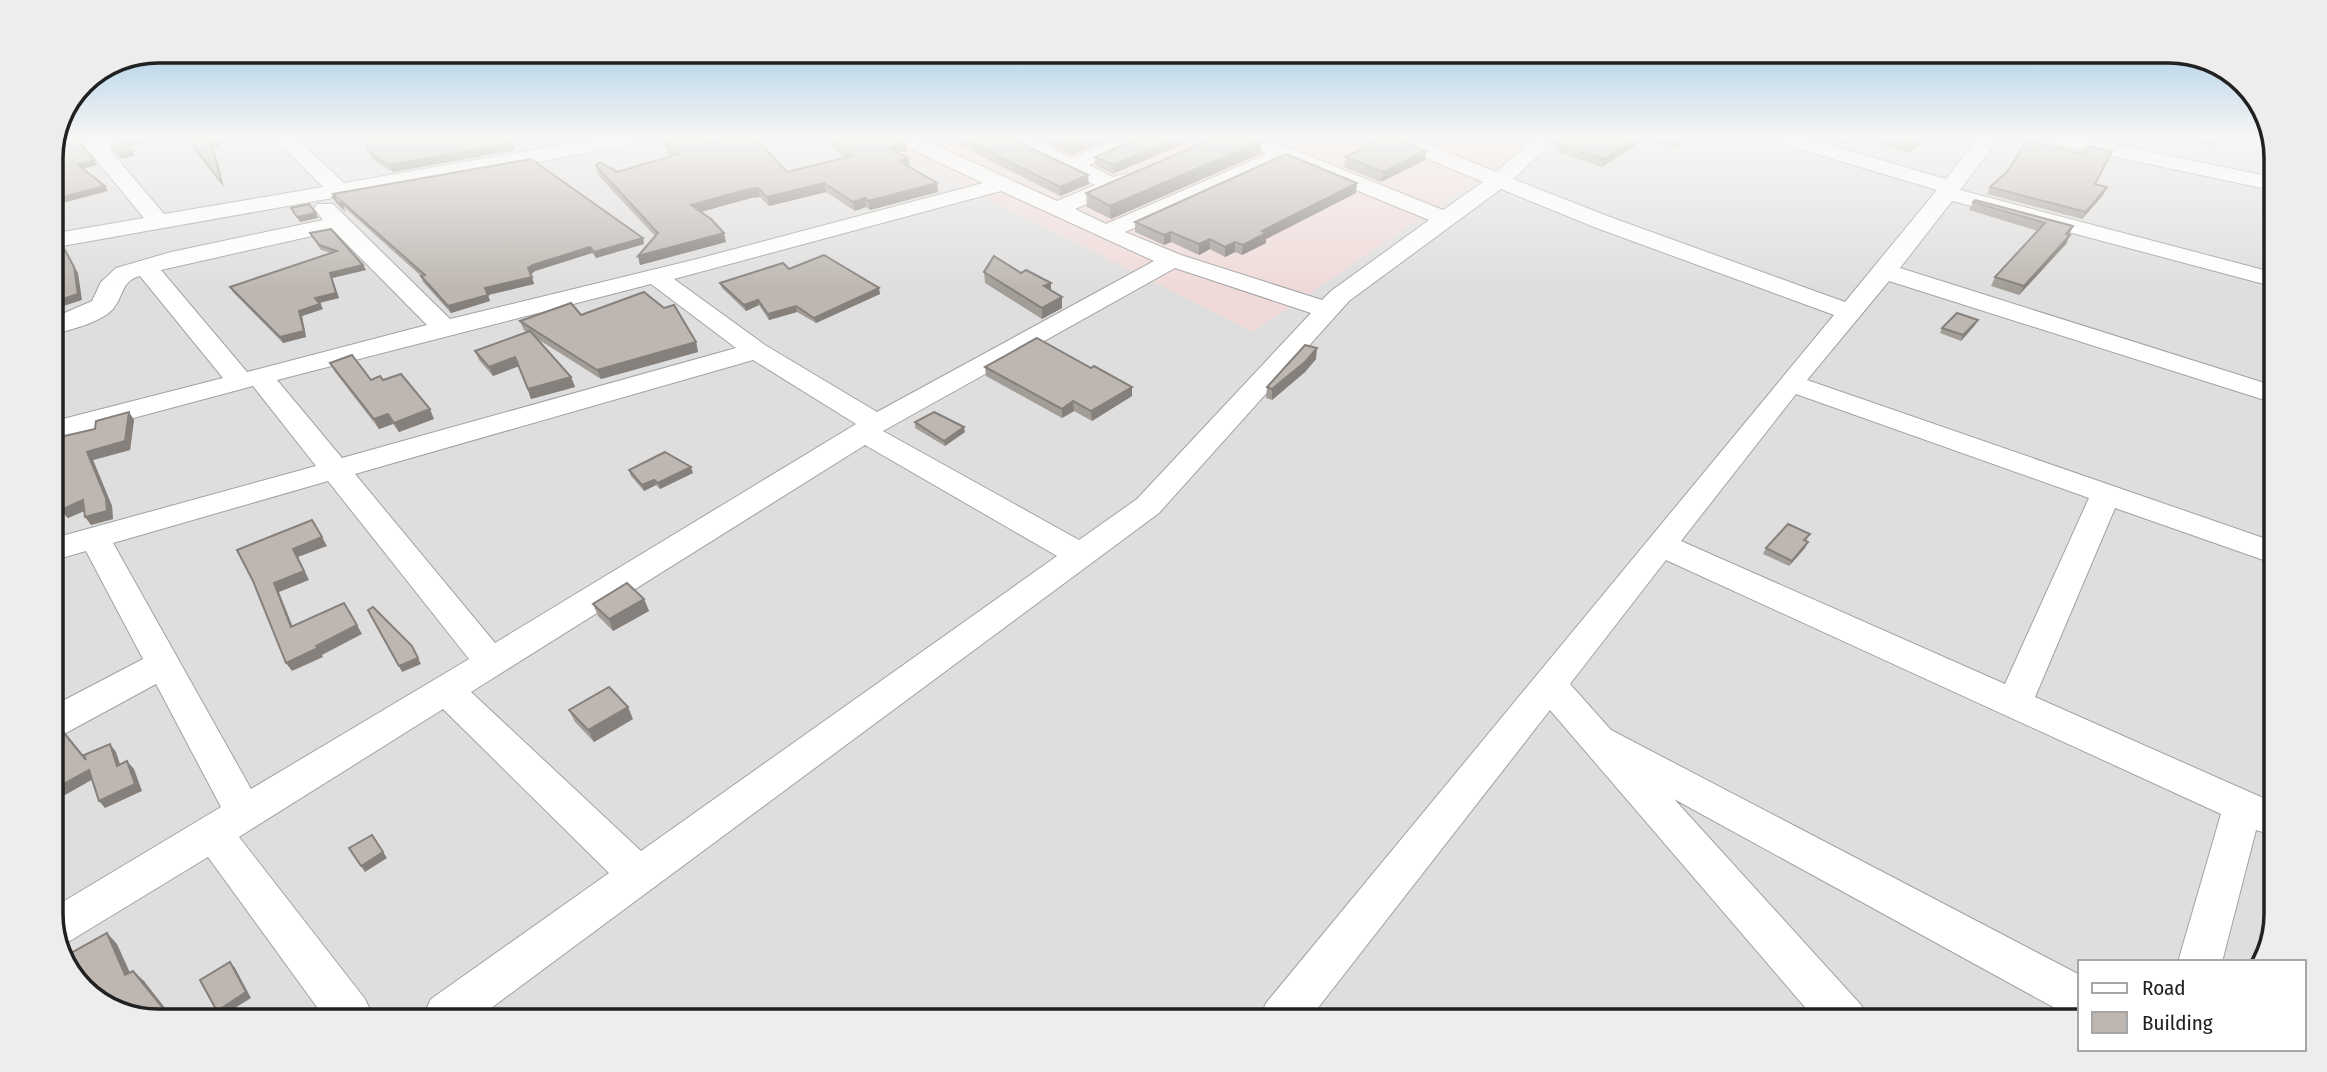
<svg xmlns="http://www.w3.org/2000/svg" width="2327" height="1072" viewBox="0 0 2327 1072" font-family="'Fira Sans Condensed',sans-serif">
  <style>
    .residential { fill: #dfdede }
    .commercial { fill: #efdad9 }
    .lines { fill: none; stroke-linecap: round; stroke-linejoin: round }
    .minor-casing { stroke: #a2a2a2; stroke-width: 2 }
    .minor { fill: #fff; fill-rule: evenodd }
    .wall { fill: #a39d98 }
    .shaded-wall { fill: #85807c }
    .building { fill: #beb7b1; stroke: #85807c; stroke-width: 2 }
    .rim { fill: none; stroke: #212121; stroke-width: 3.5 }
  </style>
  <rect width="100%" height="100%" fill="#f0ede8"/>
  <path class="residential" d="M57,138H2272L2276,151L2268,956L2263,962H2080V1021L116,1013L73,979L51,922V151Z"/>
  <path class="commercial" d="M868,138H1537L1253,332Z"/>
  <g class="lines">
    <g class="minor-casing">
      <g id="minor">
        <path d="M78,138H139L136,142L110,150L164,214L323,187L274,138H296L344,183L601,138H647L637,144L51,248V234L144,218Z"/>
        <path d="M893,138H920L1057,201L1095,185L1007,142L1004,138H1031L1072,158L1118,138H1146L1143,142L1089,165L1113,177L1124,174L1132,175L1135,180L1132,185L1075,209L1106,224L1267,154L1240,142L1237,138H1265L1443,210L1483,182L1387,142L1384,138H1413L1496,172L1535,138H1557L1513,179L1610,217L1845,302L1937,190L1776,142L1773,138H1806L1946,179L1978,138H1999L1960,190L2275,273V287L1952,201L1900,268L2274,386V403L1889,281L1807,380L2272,541V563L2115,508L2035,697L2270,801L2269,834L2256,830L2222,962H2178L2221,814L1666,560L1570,684L1611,730L2080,975V1019L2064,1013L1674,799L1861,1005L1868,1020H1816L1550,710L1310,1018H1260L1266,1003L1834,315L1594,227L1501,189L1349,301L1159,513L483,1014H424L431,999L609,873L443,709L239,837L365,999L372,1014H322L208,857L60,947L51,922V909L221,807L156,684L64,734L51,738V707L143,659L86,551L51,561V539L316,466L253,386L51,440V422L223,378L140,276C121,281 124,296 113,309C100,323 69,330 51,335V319L92,301L101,282L116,268L171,252L323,220L314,209L317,204H333L450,319L697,259L983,183L896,142ZM1285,161L1429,220L1331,291L1322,300L1181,255L1125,232ZM1001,191L1154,261L877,412L765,345L674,279ZM334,231L427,325L247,372L161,270ZM1175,268L1311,313L1137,499L1079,540L883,431ZM651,284L736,348L342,458L277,380ZM753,360L856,424L495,643L355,474ZM1796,394L2089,498L2005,684L1681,541ZM865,445L1057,556L641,851L471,692ZM328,481L469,659L251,789L113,543Z"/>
        <path d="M2045,138H2085L2276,178V191L2055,144Z"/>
      </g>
    </g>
    <use href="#minor" class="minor"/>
  </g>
  <g class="wall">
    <path d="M186,138H220V147L214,149L224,188Z"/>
    <path d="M362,138H511L508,139L513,143L515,150L393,172L373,160Z"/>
    <path d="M654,138H706L712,143L787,172L845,158L821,138H899L906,142L907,150L899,153L908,158L909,166L937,183L938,192L870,210L866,207L855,211L826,192L769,206L760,197L751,198L701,212L726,242L640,265L638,256L655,236L598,175L596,166L618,172L671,157L668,155L666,148Z"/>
    <path d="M946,138H1010L1089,184L1060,196Z"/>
    <path d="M1038,138H1111L1072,155Z"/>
    <path d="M1138,138L1113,174L1095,165V157Z"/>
    <path d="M1567,138H1686L1676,148L1644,140L1602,167L1556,152L1557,144Z"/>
    <path d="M1824,138H1853L1845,144Z"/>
    <path d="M1861,138H1927L1909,153Z"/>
    <path d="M2197,138H2221L2216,147L2196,143Z"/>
    <path d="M1426,151L1425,160L1381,182L1344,167L1345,157Z"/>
    <path d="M1260,154L1111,219L1087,207L1086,193Z"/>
    <path d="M2095,184L2107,187L2103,195L2082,219L1987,194L1990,187Z"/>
    <path d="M1356,193L1266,239V243L1242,255L1235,252L1225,257L1210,249L1199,255L1171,242L1164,245L1135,232V222Z"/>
    <path d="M333,194L643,238L644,244L596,258L592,253L535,271L531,274L534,284L488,295L490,301L451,313L423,282L421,276L344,207L346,213L336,203L333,197H335Z"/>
    <path d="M1973,202L2073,226L2066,244L2019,295L1991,286L1995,277L2038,231L1969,210Z"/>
    <path d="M310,233L363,265L366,270L332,278L339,298L320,303L323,309L302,316L306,337L283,343L233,292L230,287L331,253L321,250Z"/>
    <path d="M789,269L880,294L816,323L797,312L769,320L759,305L746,311L722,288L720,283Z"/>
    <path d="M984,272L1051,291L1062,297V308L1042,319L985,283Z"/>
    <path d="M581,315L696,342L698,352L601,379L536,338L571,377L575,387L531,399L519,366L493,376L479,360L475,351L526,332L524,330L520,321Z"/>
    <path d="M1975,325L1961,341L1940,333L1942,328Z"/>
    <path d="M1316,359L1305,372L1272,400L1266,398L1267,387Z"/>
    <path d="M330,363L371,380H383L434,419L399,432L393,424L379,429L335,372Z"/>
    <path d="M985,367L1132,396L1092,421L1074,411L1062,418L986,376Z"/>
    <path d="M129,412L134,420L130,450L93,460L112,506L113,519L91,525L84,511L68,518L51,501V439L95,429Z"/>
    <path d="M915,422L965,432L945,446L915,428Z"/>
    <path d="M629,470L693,473L660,489L656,485L644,491L631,476Z"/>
    <path d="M1810,534L1806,541L1805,548L1789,566L1763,554L1766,548Z"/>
    <path d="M644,599L649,611L613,631L598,616L593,604Z"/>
    <path d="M569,710L633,719L594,742L575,722Z"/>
  </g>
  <g class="shaded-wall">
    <path d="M139,138H157L129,147L126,142Z"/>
    <path d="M218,138H220V147L214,149L224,188L222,183L211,144Z"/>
    <path d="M1091,138H1111L1072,155V146Z"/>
    <path d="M1177,138H1197L1113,174V165Z"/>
    <path d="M1637,138H1645L1644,140L1602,167L1604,159Z"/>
    <path d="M1680,138H1686L1676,148L1678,140Z"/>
    <path d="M1847,138H1853L1845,144Z"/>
    <path d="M1921,138H1927L1909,153L1913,145Z"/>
    <path d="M1261,141L1260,154L1111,219L1110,206Z"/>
    <path d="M906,142L907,150L889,156L888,148Z"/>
    <path d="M513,143L515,150L393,172L390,165Z"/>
    <path d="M132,151L135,156L121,159L118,154Z"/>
    <path d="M1426,151L1425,160L1381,182L1383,172Z"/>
    <path d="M908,158L909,166L899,161Z"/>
    <path d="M94,160L97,165L80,170L78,165Z"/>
    <path d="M1088,175L1089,184L1060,196V187Z"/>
    <path d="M824,183L826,192L769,206L767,197Z"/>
    <path d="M937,183L938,192L870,210L868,201Z"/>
    <path d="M1357,183L1356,193L1266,239V243L1242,255L1243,245L1262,231Z"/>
    <path d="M105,186L108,191L51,206V200Z"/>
    <path d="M2107,187L2103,195L2082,219L2086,212Z"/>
    <path d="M758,188L760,197L751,198L693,214L691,205L749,189Z"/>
    <path d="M865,198L866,207L855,211L853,202Z"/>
    <path d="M316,213L318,218L300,222L297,217Z"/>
    <path d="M1171,232V242L1164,245V235Z"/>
    <path d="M724,233L726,242L640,265L638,256Z"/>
    <path d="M2070,235L2066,244L2019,295L2024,286Z"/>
    <path d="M643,238L644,244L596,258L594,252Z"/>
    <path d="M1210,239V249L1199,255V244Z"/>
    <path d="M1235,242V252L1225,257V247Z"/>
    <path d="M590,247L592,253L535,271L531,274L528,268L533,265Z"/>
    <path d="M65,250L78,273L82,300L51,310V303Z"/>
    <path d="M363,265L366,270L332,278L339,298L318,303L315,298L330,273Z"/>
    <path d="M532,277L534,284L488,295L485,288Z"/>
    <path d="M1051,283V293L1044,286Z"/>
    <path d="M879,288L880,294L816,323L814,318Z"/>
    <path d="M488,295L490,301L451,313L448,306Z"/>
    <path d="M1062,297V308L1042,319V308Z"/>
    <path d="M758,300L759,305L746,311L744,305Z"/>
    <path d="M320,304L323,309L302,316L306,337L283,343L280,337L299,311Z"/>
    <path d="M796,306L797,312L769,320L768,314Z"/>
    <path d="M1978,320L1975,325L1961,341L1963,335Z"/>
    <path d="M696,342L698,352L601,379L597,370Z"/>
    <path d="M1317,348L1316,359L1305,372L1272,400V389Z"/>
    <path d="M515,357L519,366L493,376L489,367Z"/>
    <path d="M571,377L575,387L531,399L528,389Z"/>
    <path d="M1132,387V396L1092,421L1091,411Z"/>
    <path d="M1073,401L1074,411L1062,418V409Z"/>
    <path d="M430,409L434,419L399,432L394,423Z"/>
    <path d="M129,412L134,420L130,450L93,460L112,506L113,519L91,525L85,517L87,452Z"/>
    <path d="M388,414L393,424L379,429L374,419Z"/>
    <path d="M964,427L965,432L945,446L944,441Z"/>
    <path d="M691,467L693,473L660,489L658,483Z"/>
    <path d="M654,480L656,485L644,491L642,485Z"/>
    <path d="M83,500L89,509L68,518L61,510Z"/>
    <path d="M322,537L327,546L298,557L309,580L279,592L296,635L291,627L274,583L293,549Z"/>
    <path d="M1808,542L1805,548L1789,566L1792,561Z"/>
    <path d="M644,599L649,611L613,631L609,619Z"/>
    <path d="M357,625L362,634L322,655L323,657L292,671L286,663Z"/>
    <path d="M418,658L421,664L402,672L399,666Z"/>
    <path d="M628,707L633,719L594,742L588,730Z"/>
    <path d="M110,744L116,752L123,773L117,766Z"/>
    <path d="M127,761L134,769L142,791L105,808L99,801Z"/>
    <path d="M89,770L95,778L51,803V791Z"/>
    <path d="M383,852L387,858L365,872L361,866Z"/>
    <path d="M107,933L117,944L136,986L125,975Z"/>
    <path d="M230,962L235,968L251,998L227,1013H219L217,1011Z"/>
    <path d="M133,971L144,981L169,1013H167Z"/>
  </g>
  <g class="building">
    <path d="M64,138H76L94,160L78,165L105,186L51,200V151L56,140Z"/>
    <path d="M135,138H139L126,142L132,151L118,154L112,146L134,140Z"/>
    <path d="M187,138H218V142L211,144L222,183Z"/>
    <path d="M362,138H506L513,143L390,165L370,153Z"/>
    <path d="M662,138H706L712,143L731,138H755L787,172L852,156L830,138H899L906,142L888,148L908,158L899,161L937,183L868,201L865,198L853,202L824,183L767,197L758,188L749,189L691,205L711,219L724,233L638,256L658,233L596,166L599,162L618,172L678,154L666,146L671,145Z"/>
    <path d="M962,138H1010L1088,175L1060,187Z"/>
    <path d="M1055,138H1091L1072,146Z"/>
    <path d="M1138,138H1177L1113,165L1095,157Z"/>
    <path d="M1215,138H1255L1261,141L1110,206L1086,193Z"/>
    <path d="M1382,138H1395L1426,151L1383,172L1345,157Z"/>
    <path d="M1567,138H1637L1604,159L1557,144Z"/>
    <path d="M1891,138H1921L1913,145Z"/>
    <path d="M2027,141L2083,154L2088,146L2112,151L2095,184L2107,187L2086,212L1990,187L2007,172Z"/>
    <path d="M1286,154L1357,183L1262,231L1266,233L1243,245L1235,242L1225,247L1210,239L1199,244L1171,232L1164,235L1135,222Z"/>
    <path d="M531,159L643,238L594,252L590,247L533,265L528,268L532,277L485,288L488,295L448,306L421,276L425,275L341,201L343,207L333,197H336L333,194Z"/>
    <path d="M1975,200L2073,226L2066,234L2070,235L2024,286L1995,277L2045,223L1973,202Z"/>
    <path d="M309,204L316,213L297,217L291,208Z"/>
    <path d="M331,229L363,265L330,273L336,293L315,298L320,304L299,311L304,331L280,337L230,287L337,251L319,245L310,233Z"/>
    <path d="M65,250L74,267L78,294L51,303V253Z"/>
    <path d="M824,255L879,288L814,318L796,306L768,314L758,300L744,305L720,283L783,263L789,269Z"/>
    <path d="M994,256L1021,273L1026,270L1051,283L1044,286L1062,297L1042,308L984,272Z"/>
    <path d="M644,292L664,308L674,305L696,342L597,370L520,321L571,303L581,315Z"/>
    <path d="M1957,313L1978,320L1963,335L1942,328Z"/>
    <path d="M530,331L571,377L528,389L515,357L489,367L475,351Z"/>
    <path d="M1037,338L1091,368L1094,366L1132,387L1091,411L1073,401L1062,409L985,367Z"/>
    <path d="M1305,345L1317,348L1306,361L1272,389L1267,387Z"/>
    <path d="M352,355L371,380L380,376L383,380L401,374L430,409L394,423L388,414L374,419L330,363Z"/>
    <path d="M129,412L125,441L87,452L106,498L107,511L85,517L83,500L61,510L51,499V439L95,429L96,421Z"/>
    <path d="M934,412L964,427L944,441L915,422Z"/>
    <path d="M665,452L691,467L658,483L654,480L642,485L629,470Z"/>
    <path d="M312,520L322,537L293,549L304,571L274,583L291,627L344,603L357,625L316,646L318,648L286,663L253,581L237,550Z"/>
    <path d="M1788,524L1810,534L1804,540L1808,542L1792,561L1766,548Z"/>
    <path d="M627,583L644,599L609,619L593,604Z"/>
    <path d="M373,607L412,646L418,658L399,666L368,610Z"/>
    <path d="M609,687L628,707L588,730L569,710Z"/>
    <path d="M60,728L86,760L84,755L110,744L117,766L127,761L135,784L99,801L89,770L51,791V731Z"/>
    <path d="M372,835L383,852L361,866L349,848Z"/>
    <path d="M107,933L125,975L133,971L167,1013H116L73,979L64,957Z"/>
    <path d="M230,962L246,992L217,1011L200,980Z"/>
  </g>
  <linearGradient id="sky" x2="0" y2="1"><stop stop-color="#90c0e2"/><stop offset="0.48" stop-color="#f8f7f5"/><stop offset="1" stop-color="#f8f7f5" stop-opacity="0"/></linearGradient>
  <rect width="2327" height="288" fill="url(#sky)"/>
  <path d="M0 0H2327V1072H0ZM158 63H2169A95 95 0 0 1 2264 158V914A95 95 0 0 1 2169 1009H158A95 95 0 0 1 63 914V158A95 95 0 0 1 158 63Z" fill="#ededed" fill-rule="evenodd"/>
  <path class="rim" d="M158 63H2169A95 95 0 0 1 2264 158V914A95 95 0 0 1 2169 1009H158A95 95 0 0 1 63 914V158A95 95 0 0 1 158 63Z"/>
  <rect x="2078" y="960" width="228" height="91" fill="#ffffff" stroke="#a6a6a6" stroke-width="2"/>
  <rect x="2092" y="983" width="35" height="10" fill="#ffffff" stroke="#a6a6a6" stroke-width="2"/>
  <text x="2142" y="995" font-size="21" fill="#212121">Road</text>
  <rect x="2092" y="1012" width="35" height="21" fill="#beb7b1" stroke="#a6a6a6" stroke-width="2"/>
  <text x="2142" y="1030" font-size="21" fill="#212121">Building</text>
</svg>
